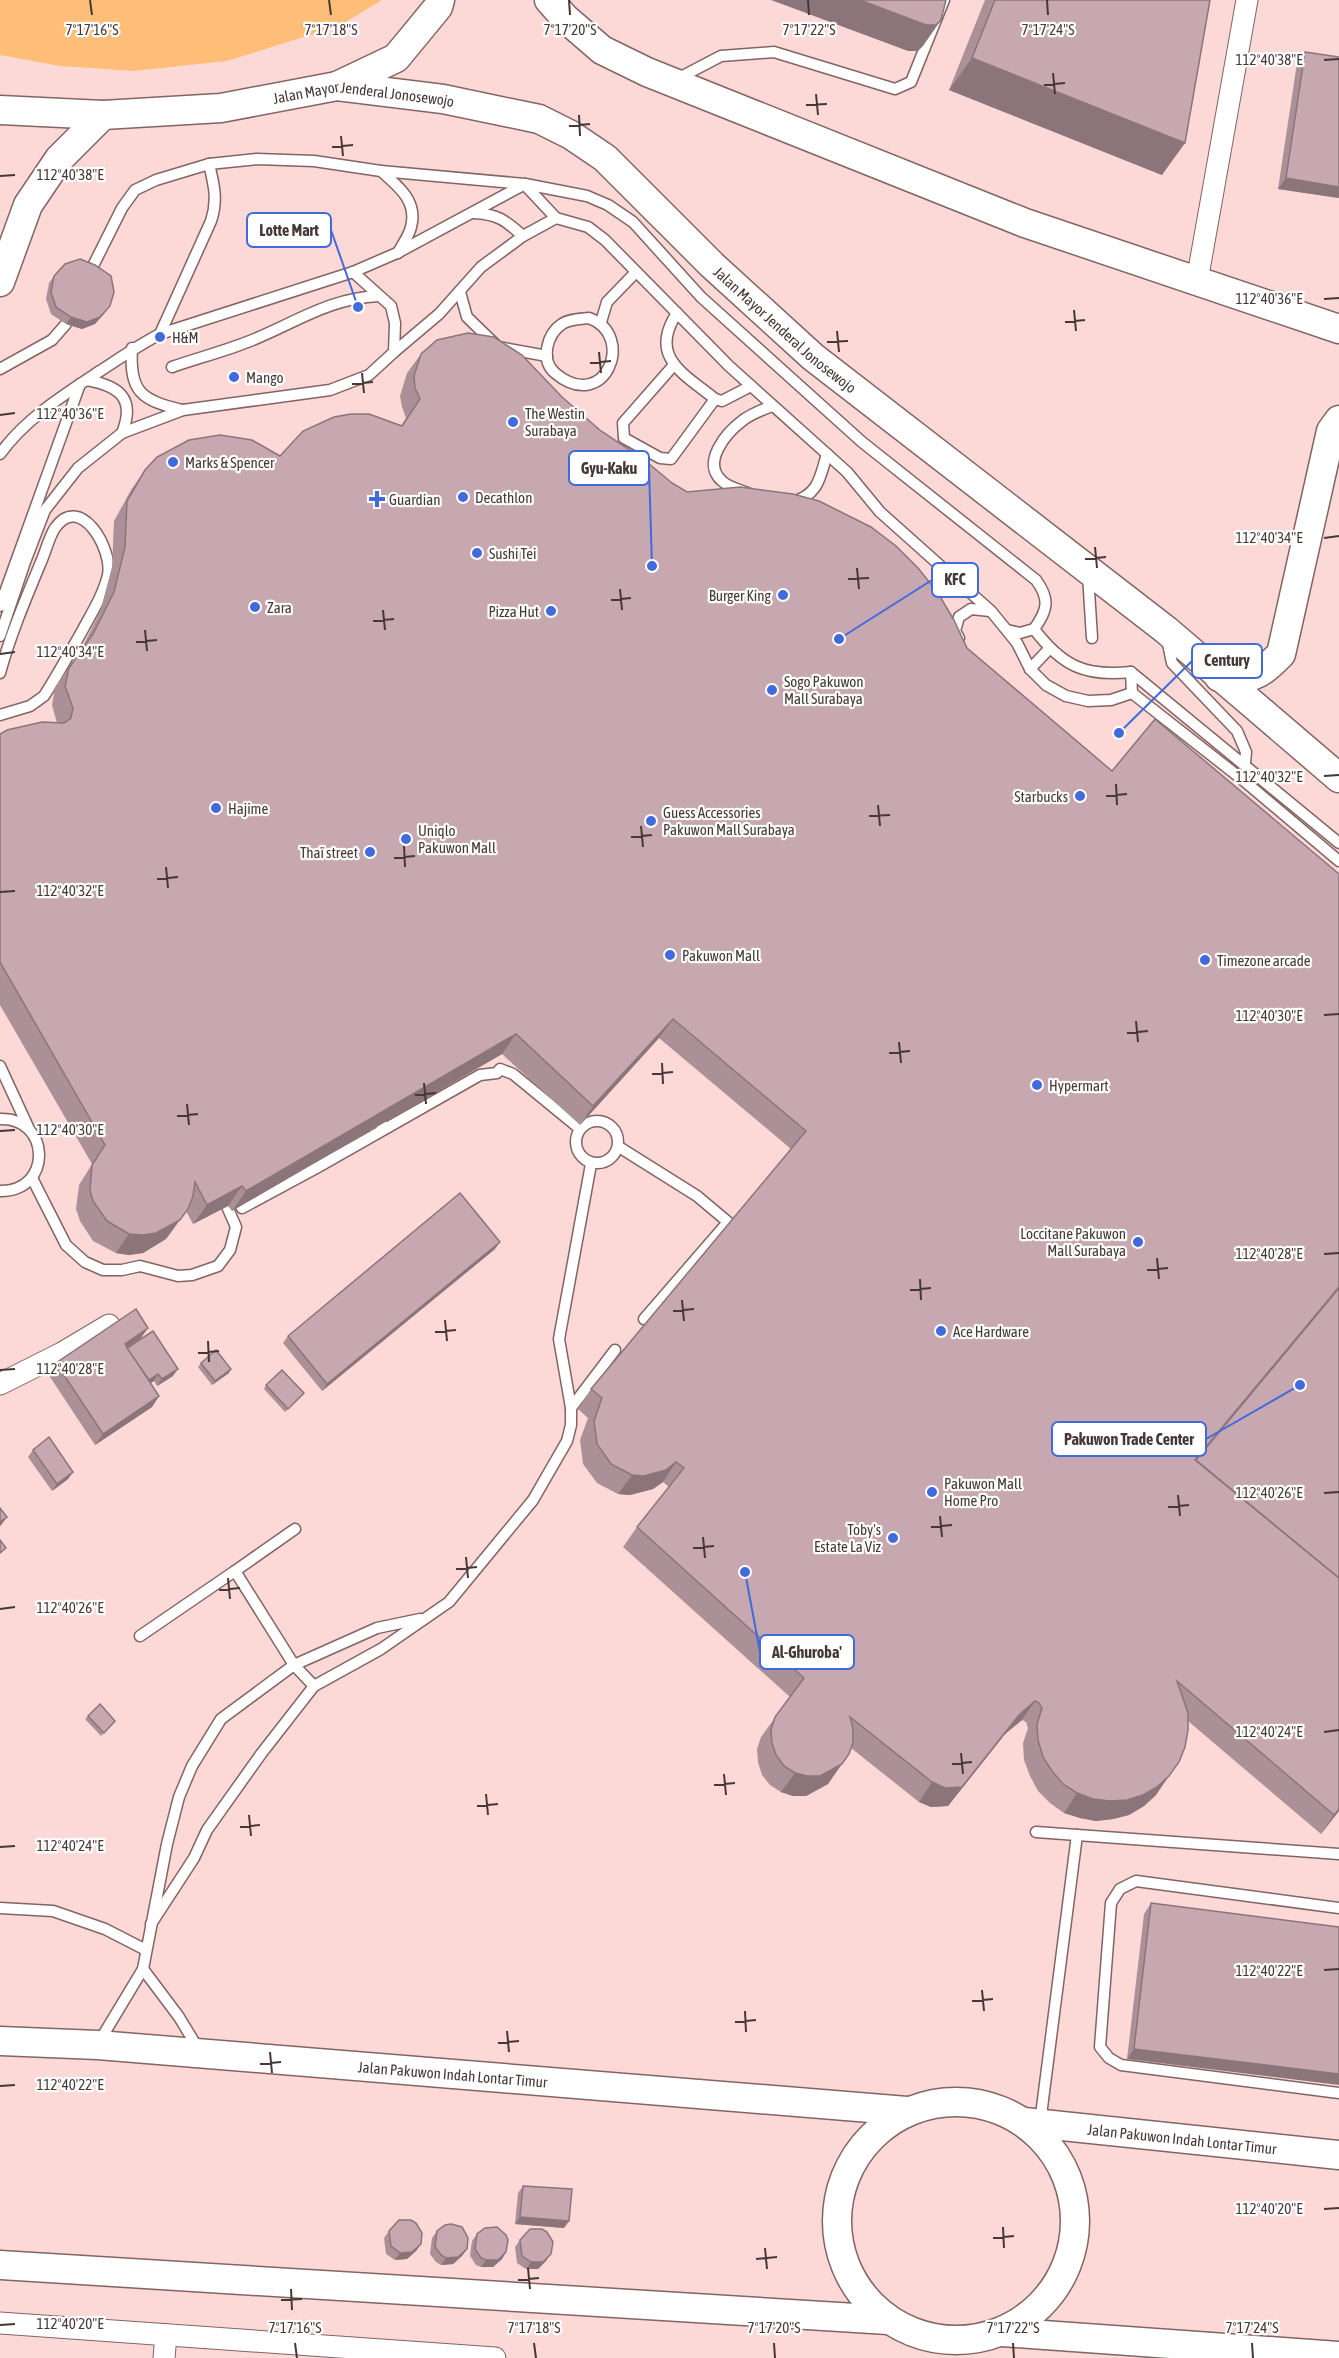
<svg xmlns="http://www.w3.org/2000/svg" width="1339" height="2358" viewBox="0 0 1339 2358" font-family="'Asap Condensed',sans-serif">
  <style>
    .grass { fill: #ffbe78 }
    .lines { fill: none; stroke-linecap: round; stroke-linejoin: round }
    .lane-casing { stroke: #826462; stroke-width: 13 }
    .street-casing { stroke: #826462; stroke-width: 23 }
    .secondary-casing { stroke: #826462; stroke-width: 31 }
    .lane { stroke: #fff; stroke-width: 10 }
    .street { stroke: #fff; stroke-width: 21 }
    .secondary { stroke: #fff; stroke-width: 28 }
    .wall { fill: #ab9097 }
    .shaded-wall { fill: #8b757b }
    .building { fill: #c7a7b0; stroke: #8b757b; stroke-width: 1.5 }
    .ticks { fill: none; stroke: #453837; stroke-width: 2 }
    .poi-dot { fill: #416bdd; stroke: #fff; stroke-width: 2 }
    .labels { text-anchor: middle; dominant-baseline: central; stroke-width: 4.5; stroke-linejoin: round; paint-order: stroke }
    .street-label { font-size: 15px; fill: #453837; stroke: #fff }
    .poi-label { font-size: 15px; fill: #453837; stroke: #fff; text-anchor: start }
    .ticks-label { font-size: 15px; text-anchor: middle; fill: #453837; stroke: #fff; stroke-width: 4.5; stroke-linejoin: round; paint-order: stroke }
    .leader { fill: none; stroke: #416bdd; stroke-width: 2 }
    .callout-dot { fill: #416bdd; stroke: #fff; stroke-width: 2 }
    .callout { fill: #fff; stroke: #416bdd; stroke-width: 2 }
    .callout-label { font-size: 16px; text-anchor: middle; font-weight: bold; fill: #453837 }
  </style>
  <rect width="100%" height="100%" fill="#fcd9d7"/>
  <path class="grass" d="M0,0H382L339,26L227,61L134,71L60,66L0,55Z"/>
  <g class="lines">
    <g class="lane-casing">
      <g id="lane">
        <path d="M677,79L721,56L774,52L895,89L911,82L944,0"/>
        <path d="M381,171C398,186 418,201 411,227C409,236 402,245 398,253"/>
        <path d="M525,185L556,218L588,227L605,240L729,366L847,472L880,512L991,611L1017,643L1030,669L1046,685L1066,696L1088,701L1111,700L1132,693"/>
        <path d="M473,213C498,214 505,220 523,236"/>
        <path d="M90,272L122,208L135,190L156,180L209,164L257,159L314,161L381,171L525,184L587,196L608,205L633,222L701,297L862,442L1036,580C1050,599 1048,610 1034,629L1020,633L1007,630"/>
        <path d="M460,292L467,317L498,347L547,356"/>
        <path d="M677,313C648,357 684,374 715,399L722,401L751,386"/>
        <path d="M589,318C637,335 605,415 555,373C540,360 547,334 562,324C569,319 580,319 589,318Z"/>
        <path d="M601,322L607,302L636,272"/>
        <path d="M160,334L211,221C218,200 214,185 209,164"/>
        <path d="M132,348C129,393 142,400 182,410"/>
        <path d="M394,352L439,314L481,267L523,236L556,218"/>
        <path d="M673,366L623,423L624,438L660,458L671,459L715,399"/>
        <path d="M172,367C198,358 225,351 250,341C295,323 329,298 379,296"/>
        <path d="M0,369L52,340L66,324"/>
        <path d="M87,380C119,386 136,398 122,433"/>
        <path d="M0,454C26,418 64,395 100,371C120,358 139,345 160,334L353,272L397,253L525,184"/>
        <path d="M748,493C740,490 728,487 722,481C701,463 726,433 742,421C750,414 762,410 772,406"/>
        <path d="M792,502C819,495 820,477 827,454"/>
        <path d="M1088,575L1092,638"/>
        <path d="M0,606L80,384"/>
        <path d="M1034,629C1062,666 1085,677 1131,672L1339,843"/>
        <path d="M0,636L25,562L45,510L78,468L122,433L183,410L330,390L369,375L394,352L395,323L391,306L353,272"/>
        <path d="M959,638L955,631L959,617L971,609L990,611"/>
        <path d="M1167,639L1172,663L1237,731L1246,752L1245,763"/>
        <path d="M1030,669L1049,649"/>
        <path d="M1131,672L1132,693L1243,780L1339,861"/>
        <path d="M0,673C10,636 26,598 41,562C46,551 49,537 55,528C80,492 113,549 108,575C103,596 91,614 81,633C69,654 57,676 44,696L30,706L0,715"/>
        <path d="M0,1066L29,1129"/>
        <path d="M0,1119C51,1117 53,1192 0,1191"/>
        <circle cx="597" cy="1142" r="21"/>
        <path d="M369,1126L376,1121L386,1128"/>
        <path d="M619,1147L697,1196L728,1222L644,1319"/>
        <path d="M32,1178L66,1245L85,1262L103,1270H122L140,1266L178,1276L192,1275L218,1266L230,1250L236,1227L222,1195"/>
        <path d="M246,1196L238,1201L242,1208L318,1167L480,1075L497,1073L500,1069L513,1074L580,1129"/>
        <path d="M571,1408L615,1350"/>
        <path d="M235,1571L295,1529"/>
        <path d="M140,1636L235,1571L294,1665L314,1686"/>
        <path d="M1036,1832L1339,1854"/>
        <path d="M0,1908L53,1911L105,1929L146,1950"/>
        <path d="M1339,1908L1136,1881L1120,1889L1111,1903L1100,2047L1109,2058L1121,2065L1339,2093"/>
        <path d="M151,1924L194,1858L207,1830L261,1754L314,1686L381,1649L449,1602L533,1500L567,1441L571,1425V1408L559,1339L591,1164"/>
        <path d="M143,1969L179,2017L199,2050"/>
        <path d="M99,2042L143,1969L167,1844L179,1797L192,1766L221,1719L294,1665L377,1628L420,1619"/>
        <path d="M1040,2123L1077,1835"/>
      </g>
    </g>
    <g class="street-casing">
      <g id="street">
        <path d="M1197,281L1247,0"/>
        <path d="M0,1384L62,1353L109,1325"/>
        <path d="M0,2323L495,2358"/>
        <path d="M164,2358L166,2335"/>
      </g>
    </g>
    <g class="secondary-casing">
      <g id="secondary">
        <path d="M549,0L565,18L602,50L647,72L1025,223L1339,329"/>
        <path d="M337,86L396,58L438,7L440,0"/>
        <path id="s1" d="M0,110L103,115L221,108L337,86L443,99L539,119L571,135L605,158L712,265L813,357L1166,630L1339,778"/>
        <path d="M0,282L28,205L59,159L103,115"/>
        <path d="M1219,677C1252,679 1257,678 1281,654L1331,431L1339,420"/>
        <path id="s2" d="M0,2041L98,2045L907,2111"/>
        <circle cx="956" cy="2221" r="119"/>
        <path id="s3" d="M1024,2122L1339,2155"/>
        <path d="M0,2265L888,2320"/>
        <path d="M1002,2332L1339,2356"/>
      </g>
    </g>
    <use href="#lane" class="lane"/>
    <use href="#street" class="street"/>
    <use href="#secondary" class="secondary"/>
  </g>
  <g class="wall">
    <path d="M985,0H1210L1162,175L949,90Z"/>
    <path d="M1305,52L1339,198L1278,189L1297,63Z"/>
    <path d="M54,276L105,313L95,324L82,329L66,324L51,314L46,299L49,283Z"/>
    <path d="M421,354L562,397L601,431L672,483L967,648L1112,771L1339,874V1811L1321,1834L1188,1721L1156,1795L1144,1806L1129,1815L1113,1819L1096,1821L1080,1818L1064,1813L1050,1803L1038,1791L1030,1776L1024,1760L1023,1743L1028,1728L1026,1722L1022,1720L1005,1734L948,1806L931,1807L919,1802L851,1748L828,1784L806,1796H793L781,1792L770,1785L762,1775L758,1762L757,1749L761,1737L790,1697L623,1547L637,1527L669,1487L663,1482L653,1489L630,1495L618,1494L597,1483L583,1464L580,1440L588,1418L578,1409L591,1389L791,1149L659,1038L580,1125L502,1054L232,1211L228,1206L193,1224L186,1211L166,1239L143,1253L129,1255L116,1253L93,1241L80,1221L76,1209L79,1185L92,1164L0,1005V734L57,723L52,705L55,687L80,652L100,612L112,567L114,521L131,490L145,470L280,456L401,426L406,418L402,407L400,396L407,373Z"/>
    <path d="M495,1249L322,1391L283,1343L288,1336Z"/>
    <path d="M141,1338L127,1348L173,1376L157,1386L154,1381L150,1383L159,1396L152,1407L95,1445L48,1374L56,1363Z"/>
    <path d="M201,1363L229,1373L212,1385L198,1367Z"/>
    <path d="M266,1385L301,1397L285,1412L264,1389Z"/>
    <path d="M33,1450L73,1472L68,1479L52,1491L28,1457Z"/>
    <path d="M88,1716L113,1724L101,1736L85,1719Z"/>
    <path d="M1151,1903L1339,1927L1127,2059L1144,1914Z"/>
    <path d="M523,2186L569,2221L564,2228L515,2224L518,2193Z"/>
    <path d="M389,2231L421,2244L416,2251L407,2259L395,2260L386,2254L384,2238Z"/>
    <path d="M437,2231L467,2249L462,2256L453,2264L441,2265L436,2262L430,2254L432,2238Z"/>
    <path d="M477,2234L506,2252L502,2259L493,2267H481L476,2265L470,2256L472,2241Z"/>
    <path d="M520,2240L546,2261L538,2269H526L517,2263L515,2247Z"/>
  </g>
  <g class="shaded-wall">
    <path d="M771,0H860L941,20L923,46L918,51H908Z"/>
    <path d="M972,58L1185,143L1162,175L949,90Z"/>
    <path d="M1286,178L1339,187V198L1278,189Z"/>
    <path d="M110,306L95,324L82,329L66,324L71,317Z"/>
    <path d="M673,1019L659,1038L580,1125L593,1106Z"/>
    <path d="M516,1034L502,1054L232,1211L246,1191Z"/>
    <path d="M242,1186L228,1206L193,1224L207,1205Z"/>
    <path d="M188,1209L166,1239L143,1253L129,1255L116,1253L129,1234Z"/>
    <path d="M500,1242L495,1249L322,1391L327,1384Z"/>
    <path d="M148,1328L141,1338L117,1355L125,1344Z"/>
    <path d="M178,1369L173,1376L157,1386L162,1379Z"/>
    <path d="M231,1369L229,1373L212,1385L215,1381Z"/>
    <path d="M158,1374L154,1381L143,1388L148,1381Z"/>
    <path d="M159,1396L152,1407L95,1445L103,1434Z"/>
    <path d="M676,1462L663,1482L653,1489L630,1495L618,1494L632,1475Z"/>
    <path d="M73,1472L68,1479L52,1491L57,1484Z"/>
    <path d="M7,1517L2,1524L0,1526V1522Z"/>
    <path d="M1035,1701L1022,1720L1005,1734L948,1806L931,1807L919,1802L932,1782Z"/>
    <path d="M842,1764L828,1784L806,1796H793L781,1792L795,1773Z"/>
    <path d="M1169,1776L1156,1795L1144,1806L1129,1815L1113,1819L1096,1821L1080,1818L1064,1813L1077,1793Z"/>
    <path d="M1339,1809V1811L1321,1834L1334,1815Z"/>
    <path d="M1134,2049L1339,2074V2085L1127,2059Z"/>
    <path d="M520,2217L569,2221L564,2228L515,2224Z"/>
    <path d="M421,2244L416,2251L407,2259L395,2260L400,2253Z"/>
    <path d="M467,2249L462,2256L453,2264L441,2265L446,2258Z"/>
    <path d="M506,2252L502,2259L493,2267H481L486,2260Z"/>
    <path d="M551,2254L546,2261L538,2269H526L531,2262Z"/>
  </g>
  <g class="building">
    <path d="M860,0H946L941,20L936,25H926Z"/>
    <path d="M995,0H1210L1185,143L972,58Z"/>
    <path d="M1305,52L1339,57V187L1286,178Z"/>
    <path d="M80,259L95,265L111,276L114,292L110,306L100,317L87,322L71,317L56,307L51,292L54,276L65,264Z"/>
    <path d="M468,333L494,337L522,355L562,397L601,431L642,458L672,483L687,492L740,487L793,494L819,501L871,527L896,546L918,568L938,593L954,620L967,648L1112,771L1155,719L1339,874V1287L1195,1460L1339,1578V1809L1334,1815L1177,1681L1188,1713V1730L1185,1747L1179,1762L1169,1776L1157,1787L1143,1795L1127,1800L1110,1801L1093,1799L1077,1793L1063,1784L1052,1771L1043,1757L1038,1740L1037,1724L1042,1708L1039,1703L1035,1701L1019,1715L962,1787L945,1788L932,1782L850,1717L853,1729V1742L849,1754L842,1764L820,1776H807L795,1773L784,1766L776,1755L772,1743L771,1730L775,1717L804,1678L637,1527L684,1468L676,1462L666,1470L644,1476L632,1475L611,1464L597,1444L594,1421L602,1398L591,1389L806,1131L673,1019L593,1106L516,1034L246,1191L242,1186L207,1205L195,1182L193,1196L188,1209L180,1220L156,1233L143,1235L129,1234L107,1221L93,1201L90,1190L92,1165L105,1145L0,962V734L7,730L42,722L64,723L71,718L73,708L65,686L69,668L93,634L114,592L125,547L127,501L145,470L157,457L189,440L220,435L252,440L280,456L303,431L334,417L351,414H369L402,426L420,399L415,388L414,376L421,354L437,340Z"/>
    <path d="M460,1193L500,1242L327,1384L288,1336Z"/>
    <path d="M1339,1288V1578L1196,1460Z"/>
    <path d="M136,1309L148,1328L125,1344L159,1396L103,1434L56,1363Z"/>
    <path d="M153,1331L178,1369L162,1379L158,1374L149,1380L127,1348Z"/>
    <path d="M216,1350L231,1369L215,1381L201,1363Z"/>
    <path d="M282,1370L304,1393L288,1409L266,1385Z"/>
    <path d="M49,1437L73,1472L57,1484L33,1450Z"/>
    <path d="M0,1508L7,1517L0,1522Z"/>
    <path d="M0,1540L6,1548L0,1553Z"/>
    <path d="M100,1704L115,1721L104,1733L88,1716Z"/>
    <path d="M1151,1903L1339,1927V2074L1134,2049Z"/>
    <path d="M523,2186L572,2189L569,2221L520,2217Z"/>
    <path d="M399,2220H411L416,2223L422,2233L421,2244L412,2252L400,2253L391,2246L389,2231Z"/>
    <path d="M451,2224L462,2227L468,2238L467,2249L458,2257L446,2258L441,2255L435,2247L437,2231L445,2225Z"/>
    <path d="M497,2227L506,2235L508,2240L506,2252L498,2260H486L481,2258L475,2249L477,2234L485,2228Z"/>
    <path d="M530,2229H542L547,2232L553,2242L551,2254L543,2262H531L522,2256L520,2240Z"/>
  </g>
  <path class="ticks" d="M90,0L92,15M329,0L331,15M569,0L570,15M808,0L809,15M1047,0L1048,15M1324,60L1339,59M1053,73L1055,94M1044,85L1065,83M816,94L818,115M806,105L827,104M579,115L580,136M569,126L590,124M341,136L343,156M332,147L353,145M0,176L15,175M1324,299L1339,298M1074,310L1076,331M1065,322L1085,320M837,331L839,352M827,342L848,341M599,352L601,373M590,363L611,361M362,373L364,393M352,384L373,382M0,415L15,413M1324,538L1339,536M1095,547L1097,568M1085,559L1106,557M857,568L859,589M848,579L869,578M620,589L622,610M611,600L631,598M383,610L385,630M373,621L394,619M145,630L147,651M136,642L157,640M0,654L15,652M1324,776L1339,775M1116,784L1117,805M1106,796L1127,794M878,805L880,826M869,816L890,815M641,826L643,847M631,837L652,835M404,846L405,867M394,858L415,856M166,867L168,888M157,879L178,877M0,892L15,891M1324,1015L1339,1014M1136,1021L1138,1042M1127,1033L1148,1031M899,1042L901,1063M889,1053L910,1051M662,1063L663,1084M652,1074L673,1072M424,1083L426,1104M415,1095L436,1093M187,1104L189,1125M177,1116L198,1114M0,1131L15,1130M1324,1254L1339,1253M1157,1258L1159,1279M1147,1270L1168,1268M920,1279L921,1300M910,1290L931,1288M682,1300L684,1321M673,1311L694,1309M445,1320L447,1341M435,1332L456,1330M208,1341L209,1362M198,1353L219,1351M0,1370L15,1369M1324,1493L1339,1492M1178,1495L1180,1516M1168,1507L1189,1505M940,1516L942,1537M931,1527L952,1525M703,1537L705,1558M693,1548L714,1546M466,1557L468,1578M456,1569L477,1567M228,1578L230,1599M219,1590L240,1588M0,1609L15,1607M1324,1732L1339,1730M961,1753L963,1774M952,1764L972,1762M724,1774L726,1795M714,1785L735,1783M486,1794L488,1815M477,1806L498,1804M249,1815L251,1836M240,1827L260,1825M0,1847L15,1846M1324,1970L1339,1969M982,1990L984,2011M972,2001L993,1999M745,2011L746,2032M735,2022L756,2020M507,2031L509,2052M498,2043L519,2041M270,2052L272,2073M260,2064L281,2062M0,2086L15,2085M1324,2209L1339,2208M1003,2227L1004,2248M993,2238L1014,2236M765,2248L767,2269M756,2259L777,2257M528,2268L530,2289M518,2280L539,2278M291,2289L292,2310M281,2300L302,2299M0,2325L15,2324M295,2343L297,2358M534,2343L536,2358M774,2343L775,2358M1013,2343L1014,2358M1252,2343L1253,2358"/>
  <g class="poi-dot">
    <circle cx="160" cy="337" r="6"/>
    <circle cx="234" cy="377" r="6"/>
    <circle cx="513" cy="422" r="6"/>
    <circle cx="173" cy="462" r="6"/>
    <circle cx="463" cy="497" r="6"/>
    <path d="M374 490h6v6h6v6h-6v6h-6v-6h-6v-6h6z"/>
    <circle cx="477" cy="553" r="6"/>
    <circle cx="783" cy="595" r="6"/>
    <circle cx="255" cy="607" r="6"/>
    <circle cx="551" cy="611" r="6"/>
    <circle cx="772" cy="690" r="6"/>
    <circle cx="1080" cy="796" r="6"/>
    <circle cx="216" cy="808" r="6"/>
    <circle cx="651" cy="821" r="6"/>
    <circle cx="406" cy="839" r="6"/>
    <circle cx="370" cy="852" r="6"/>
    <circle cx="670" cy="955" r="6"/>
    <circle cx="1205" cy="960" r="6"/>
    <circle cx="1037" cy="1085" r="6"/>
    <circle cx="1138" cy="1242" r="6"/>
    <circle cx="941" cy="1331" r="6"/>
    <circle cx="932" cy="1492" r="6"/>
    <circle cx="893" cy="1538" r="6"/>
  </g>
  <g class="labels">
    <g class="street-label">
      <text stroke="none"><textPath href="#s1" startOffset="366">Jalan Mayor Jenderal Jonosewojo</textPath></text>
      <text stroke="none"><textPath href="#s1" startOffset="870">Jalan Mayor Jenderal Jonosewojo</textPath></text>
      <text stroke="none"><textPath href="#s2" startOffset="454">Jalan Pakuwon Indah Lontar Timur</textPath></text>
      <text stroke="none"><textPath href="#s3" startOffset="159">Jalan Pakuwon Indah Lontar Timur</textPath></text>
    </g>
    <g class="poi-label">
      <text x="172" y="337">H&amp;M</text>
      <text x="246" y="377">Mango</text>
      <text x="525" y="413">The Westin<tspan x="525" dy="17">Surabaya</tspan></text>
      <text x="185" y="462">Marks &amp; Spencer</text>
      <text x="475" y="497">Decathlon</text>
      <text x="389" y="499">Guardian</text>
      <text x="489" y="553">Sushi Tei</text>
      <text x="771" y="595" text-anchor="end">Burger King</text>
      <text x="267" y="607">Zara</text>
      <text x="539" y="611" text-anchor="end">Pizza Hut</text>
      <text x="784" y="681">Sogo Pakuwon<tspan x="784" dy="17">Mall Surabaya</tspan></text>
      <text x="1068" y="796" text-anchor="end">Starbucks</text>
      <text x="228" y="808">Hajime</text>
      <text x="663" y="812">Guess Accessories<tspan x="663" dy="17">Pakuwon Mall Surabaya</tspan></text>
      <text x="418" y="830">Uniqlo<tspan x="418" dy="17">Pakuwon Mall</tspan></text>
      <text x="358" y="852" text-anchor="end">Thaï street</text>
      <text x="682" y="955">Pakuwon Mall</text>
      <text x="1217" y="960">Timezone arcade</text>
      <text x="1049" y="1085">Hypermart</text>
      <text x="1126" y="1233" text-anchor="end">Loccitane Pakuwon<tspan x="1126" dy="17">Mall Surabaya</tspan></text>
      <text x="953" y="1331">Ace Hardware</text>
      <text x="944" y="1483">Pakuwon Mall<tspan x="944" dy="17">Home Pro</tspan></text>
      <text x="881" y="1529" text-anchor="end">Toby's<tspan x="881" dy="17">Estate La Viz</tspan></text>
    </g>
  </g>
  <g class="ticks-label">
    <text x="92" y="35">7°17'16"S</text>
    <text x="331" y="35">7°17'18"S</text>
    <text x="570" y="35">7°17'20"S</text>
    <text x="809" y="35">7°17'22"S</text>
    <text x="1048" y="35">7°17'24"S</text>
    <text x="1269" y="65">112°40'38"E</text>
    <text x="70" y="180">112°40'38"E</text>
    <text x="1269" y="304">112°40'36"E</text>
    <text x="70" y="419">112°40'36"E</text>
    <text x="1269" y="543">112°40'34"E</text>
    <text x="70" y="657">112°40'34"E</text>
    <text x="1269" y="782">112°40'32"E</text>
    <text x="70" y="896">112°40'32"E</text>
    <text x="1269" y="1021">112°40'30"E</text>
    <text x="70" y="1135">112°40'30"E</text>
    <text x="1269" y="1259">112°40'28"E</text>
    <text x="70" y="1374">112°40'28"E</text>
    <text x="1269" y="1498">112°40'26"E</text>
    <text x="70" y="1613">112°40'26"E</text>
    <text x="1269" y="1737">112°40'24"E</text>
    <text x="70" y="1851">112°40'24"E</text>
    <text x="1269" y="1976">112°40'22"E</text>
    <text x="70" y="2090">112°40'22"E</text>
    <text x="1269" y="2214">112°40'20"E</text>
    <text x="70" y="2329">112°40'20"E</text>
    <text x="295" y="2333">7°17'16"S</text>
    <text x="534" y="2333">7°17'18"S</text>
    <text x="774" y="2333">7°17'20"S</text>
    <text x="1013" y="2333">7°17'22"S</text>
    <text x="1252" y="2333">7°17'24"S</text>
  </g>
  <path class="leader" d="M358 307L331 230M652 566L649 468M839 639L932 580M1119 733L1192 661M1300 1385L1206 1439M745 1572L760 1652"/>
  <g class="callout-dot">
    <circle cx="358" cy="307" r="6"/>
    <circle cx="652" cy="566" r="6"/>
    <circle cx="839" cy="639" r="6"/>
    <circle cx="1119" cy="733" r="6"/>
    <circle cx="1300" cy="1385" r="6"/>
    <circle cx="745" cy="1572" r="6"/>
  </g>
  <g class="callout">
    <rect x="247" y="213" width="84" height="34" rx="6"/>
    <rect x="569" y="451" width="80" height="34" rx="6"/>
    <rect x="932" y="563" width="46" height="34" rx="6"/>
    <rect x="1192" y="644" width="70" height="34" rx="6"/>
    <rect x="1052" y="1422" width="154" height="34" rx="6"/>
    <rect x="760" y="1635" width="94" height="34" rx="6"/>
  </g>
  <g class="callout-label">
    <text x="289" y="236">Lotte Mart</text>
    <text x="609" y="474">Gyu-Kaku</text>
    <text x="955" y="585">KFC</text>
    <text x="1227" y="666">Century</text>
    <text x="1129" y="1445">Pakuwon Trade Center</text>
    <text x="807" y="1658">Al-Ghuroba'</text>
  </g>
</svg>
